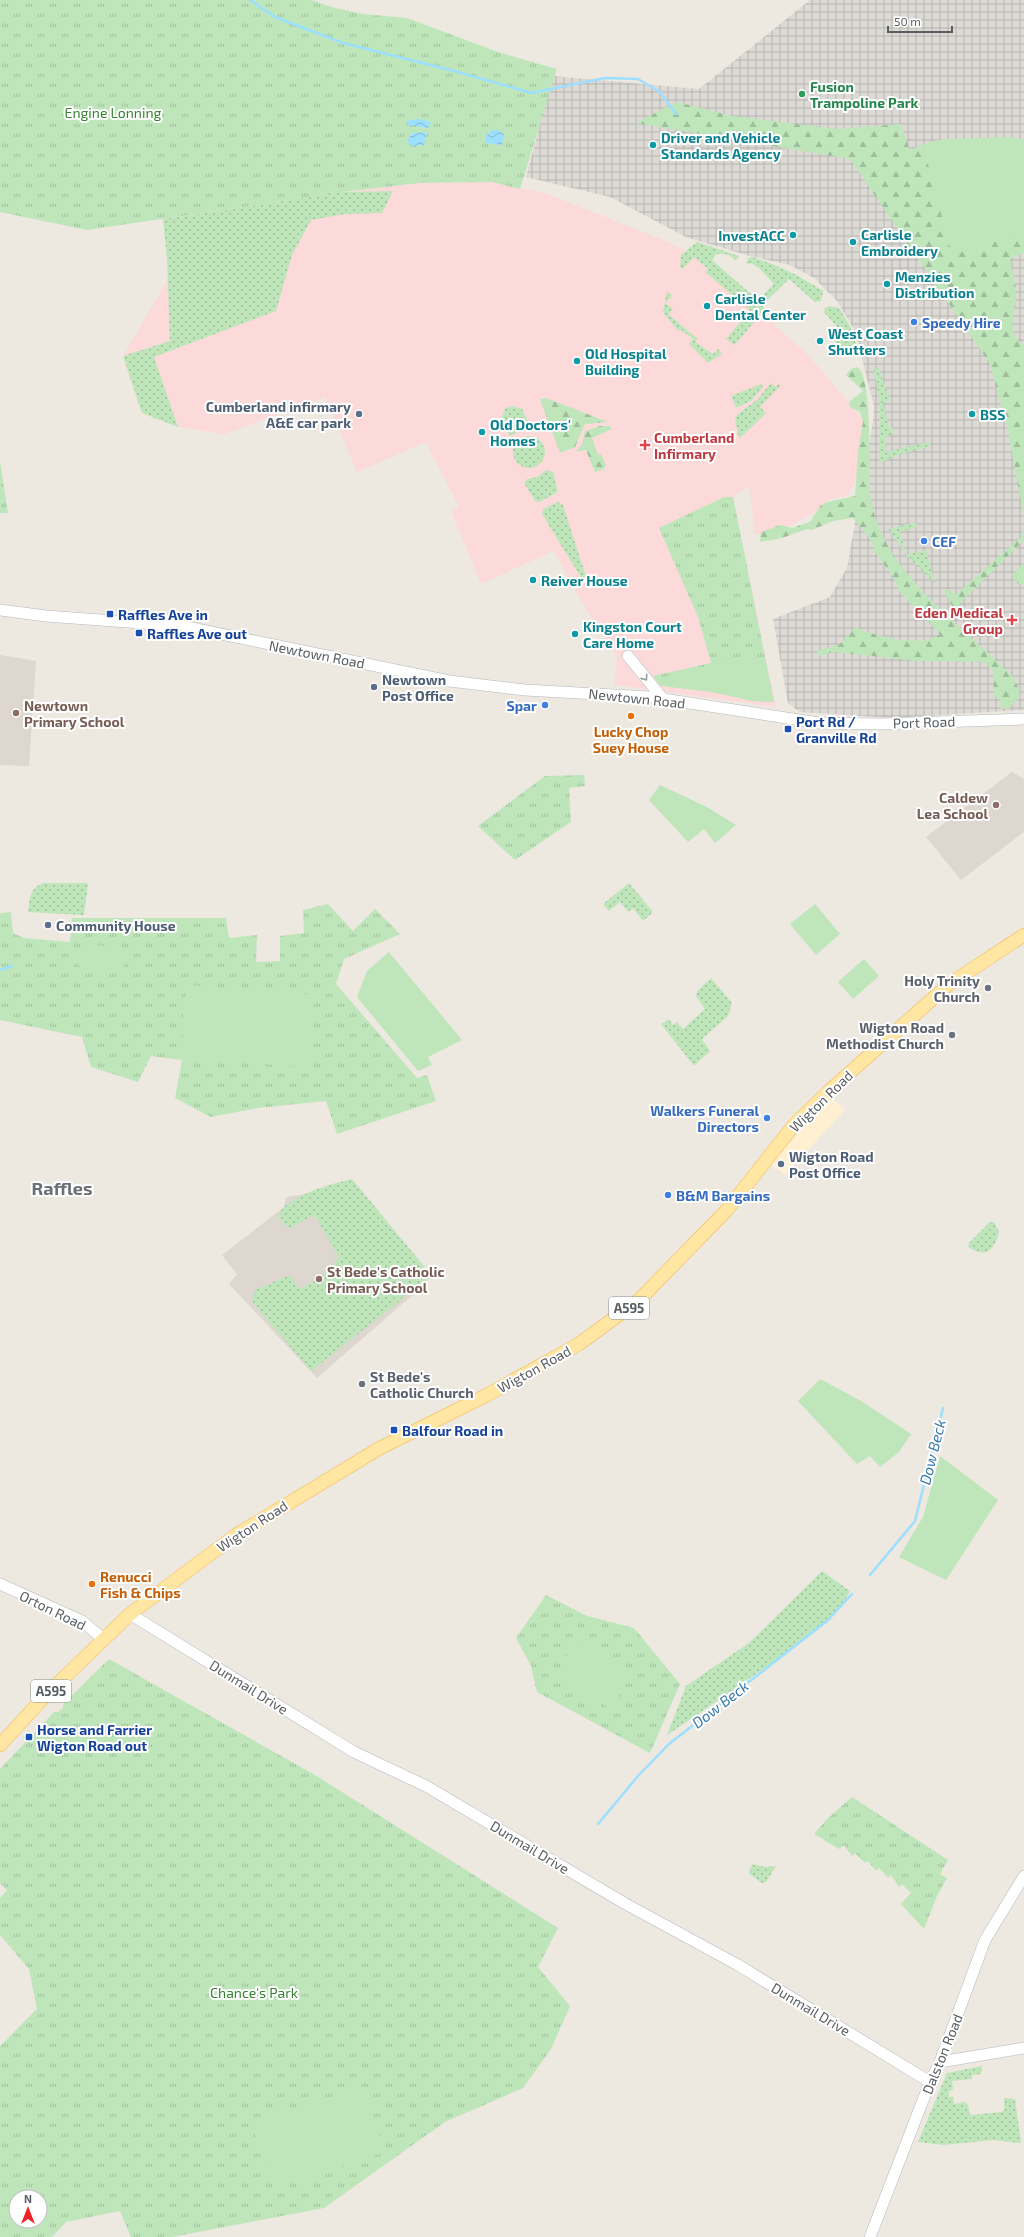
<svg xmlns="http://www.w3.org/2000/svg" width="1024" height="2237" viewBox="0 0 1024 2237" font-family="'Exo 2',sans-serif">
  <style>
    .commercial { fill: #fff0d2 }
    .industrial { fill: url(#industrial-grid) }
    .education { fill: #ddd7cf }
    .medical { fill: #fcdada }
    .grass { fill: url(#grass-dots) }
    .forest { fill: url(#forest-firs) }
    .park { fill: url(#park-tufts); fill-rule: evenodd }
    .garden { fill: #bfe6bb }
    .water { fill: url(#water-waves) }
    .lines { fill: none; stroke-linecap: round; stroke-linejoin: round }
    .stream { stroke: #9ddfff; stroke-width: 2.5 }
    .secondary-casing { stroke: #b4b8be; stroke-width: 12 }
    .primary-casing { stroke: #f6b64f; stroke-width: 14 }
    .secondary { stroke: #fff; stroke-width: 11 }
    .primary { stroke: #ffe6a2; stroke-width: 13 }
    .oneway { stroke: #9b9ea1 }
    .leisure-dot { fill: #2e9e5b; stroke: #fff; stroke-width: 1.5 }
    .culture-dot { fill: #0f9aa8; stroke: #fff; stroke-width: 1.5 }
    .shop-dot { fill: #3f7fe0; stroke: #fff; stroke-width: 1.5 }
    .service-dot { fill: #5c6f8a; stroke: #fff; stroke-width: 1.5 }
    .health-dot { fill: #e0444e; stroke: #fff; stroke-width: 1.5 }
    .transit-dot { fill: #1a4fb4; stroke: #fff; stroke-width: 1.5 }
    .education-dot { fill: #8d6e63; stroke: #fff; stroke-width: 1.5 }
    .food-dot { fill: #e8710a; stroke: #fff; stroke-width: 1.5 }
    .worship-dot { fill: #6b7280; stroke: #fff; stroke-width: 1.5 }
    .labels { text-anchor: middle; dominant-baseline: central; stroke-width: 4; stroke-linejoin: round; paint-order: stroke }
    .shield { fill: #fff; stroke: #8b8e91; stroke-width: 1 }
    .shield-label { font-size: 13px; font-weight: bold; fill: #595e62 }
    .leisure-label { font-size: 14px; font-weight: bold; fill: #27864d; stroke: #fff; text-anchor: start }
    .park-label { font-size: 14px; fill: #358230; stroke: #fff }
    .culture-label { font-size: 14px; font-weight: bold; fill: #0d838f; stroke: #fff; text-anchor: start }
    .shop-label { font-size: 14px; font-weight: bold; fill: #366cbe; stroke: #fff; text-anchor: start }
    .service-label { font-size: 14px; font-weight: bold; fill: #4e5e75; stroke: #fff; text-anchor: start }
    .health-label { font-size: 14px; font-weight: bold; fill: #be3a42; stroke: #fff; text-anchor: start }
    .transit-label { font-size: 14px; font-weight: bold; fill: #164399; stroke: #fff; text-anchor: start }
    .street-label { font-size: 14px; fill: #595e62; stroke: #fff }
    .education-label { font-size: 14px; font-weight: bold; fill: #785e54; stroke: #fff; text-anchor: start }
    .food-label { font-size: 14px; font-weight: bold; fill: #c56008; stroke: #fff }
    .worship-label { font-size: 14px; font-weight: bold; fill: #5b616d; stroke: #fff; text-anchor: end }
    .water-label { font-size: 15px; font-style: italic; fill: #367bab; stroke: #fff }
    .district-label { font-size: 18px; font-weight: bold; fill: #6a7074; stroke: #fff }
  </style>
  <defs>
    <pattern id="industrial-grid" width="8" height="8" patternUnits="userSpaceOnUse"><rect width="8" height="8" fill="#dddad5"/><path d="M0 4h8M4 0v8" fill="none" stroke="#b6b4b0"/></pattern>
    <pattern id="grass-dots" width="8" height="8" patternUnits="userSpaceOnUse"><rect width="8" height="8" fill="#bfe6bb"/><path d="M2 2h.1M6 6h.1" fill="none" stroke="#9ebe9b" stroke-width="1.8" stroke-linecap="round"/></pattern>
    <pattern id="forest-firs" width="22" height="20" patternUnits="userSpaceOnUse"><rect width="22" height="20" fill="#bfe6bb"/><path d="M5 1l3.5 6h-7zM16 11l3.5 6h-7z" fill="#9ebe9b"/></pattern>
    <pattern id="park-tufts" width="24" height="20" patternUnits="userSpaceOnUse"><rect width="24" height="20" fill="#bfe6bb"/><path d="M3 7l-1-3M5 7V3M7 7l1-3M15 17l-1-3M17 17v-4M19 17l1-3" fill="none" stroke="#9ebe9b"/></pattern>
    <pattern id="water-waves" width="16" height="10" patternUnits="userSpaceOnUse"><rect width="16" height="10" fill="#9ddfff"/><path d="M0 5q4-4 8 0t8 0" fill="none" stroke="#83b8d2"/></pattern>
  </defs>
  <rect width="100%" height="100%" fill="#ede8e0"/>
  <path class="commercial" d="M831,1097L845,1110L785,1175L770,1164Z"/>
  <path class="industrial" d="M810,0H1024V710L893,718L800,712L788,703L773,619L830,597L847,568L873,421L874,406L855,331L837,301L814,278L790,265L746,255L686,237L610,197L526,177L553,76L699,89Z"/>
  <g class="education">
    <path d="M0,655L36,661L29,766L0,765Z"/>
    <path d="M1012,772L1024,779V832L961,880L926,837Z"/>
    <path d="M328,1191L416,1292L317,1378L229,1284L237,1274L222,1255L284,1207L286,1197Z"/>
  </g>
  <path class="medical" d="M492,182L545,193L663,240L698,256L807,354L864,420L860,472L848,495L828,500L817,510L774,535L755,534L749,486L733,497L776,707L614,685L617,656L580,599L554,551L481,584L451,511L459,507L426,442L357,472L325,397L225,434L178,427L142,413L123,356L177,263L163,219L378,188L419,183Z"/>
  <g class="grass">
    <path d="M393,191L382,213L345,214L311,220L292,255L276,311L154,357L178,427L142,413L123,356L170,341L167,258L163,219L343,192Z"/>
    <path d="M697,242L739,256L735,261C731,254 724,253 716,254L712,260L758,300L774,284L759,268L751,263L746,265L748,258L752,257C778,265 800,276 823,291L821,301L815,302L789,279L762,305L765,309L735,345L726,339L750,310L705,272L708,269L694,257L683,269L680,267L681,255Z"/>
    <path d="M667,291L672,296L665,303L673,309L668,314L698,339L695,342L713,354L718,349L722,354L708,363L689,344L693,339L680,329L678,331L663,312Z"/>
    <path d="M829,306L839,308L850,326L858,350L854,357L845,356L839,345L829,337L838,328L824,312L825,308Z"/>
    <path d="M878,366L890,400L883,403L889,427H892L894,433L885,438L886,452L929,442L930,446L898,455L879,463L880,404L874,370Z"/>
    <path d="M771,383L775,387L779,384L781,385L760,407L766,413L739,439L735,418L739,413L757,400Z"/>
    <path d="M761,384L763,387L751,401L736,408L731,396Z"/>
    <path d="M513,406L522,409L532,429L521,430L510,436L501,420L505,408Z"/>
    <circle cx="529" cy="452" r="16"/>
    <path d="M546,470L553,472L558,492L539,502L535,501L524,483L527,479L538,477Z"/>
    <path d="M558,502L563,505L586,577L585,581L582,579L542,514L543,509Z"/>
    <path d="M916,522L917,527L900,532L906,555L926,550L935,583L906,555L889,529Z"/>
    <path d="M43,883H88L84,915L28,912C30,899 29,889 43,883Z"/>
    <path d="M629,883L653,912L643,921L633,908L628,912L620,902L609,911L603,904Z"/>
    <path d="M711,978L732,1003L728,1016L702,1039L710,1051L694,1066L661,1024L669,1019L673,1025L677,1022L683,1029L705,1009L696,996L698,990Z"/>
    <path d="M352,1179L433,1277L413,1288L396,1304L311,1371L252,1302L255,1290L290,1275L300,1289L321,1277L339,1258L316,1217H310L289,1229L278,1217C284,1196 332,1184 352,1179Z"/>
    <path d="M990,1222H994L999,1232C994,1251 986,1258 968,1247L969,1243Z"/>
    <path d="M822,1571L850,1591C837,1618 806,1637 782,1655C745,1683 706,1709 667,1735L686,1686L749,1643Z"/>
    <path d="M752,1864L765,1867L776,1866L766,1882L762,1883L749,1874Z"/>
    <path d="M982,2066L981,2074L972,2075V2079L952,2081L953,2090L949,2091V2097L953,2096L954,2104L965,2102L968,2105L970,2115L1002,2112L1004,2110V2098L1015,2099L1021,2143L993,2140L943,2145L918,2142L947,2073Z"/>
  </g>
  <g class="forest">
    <path d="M677,102L732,116L837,129L901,124L910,151L923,144L952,254L1024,233V253L1010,259C1012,269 1015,280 1016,290C1018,310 1003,330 1024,346V518L1008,431L990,364L850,159L635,123Z"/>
    <path d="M857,367C873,374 869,474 870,495C881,573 962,624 1013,677L1019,689L1020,697L1009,708L1001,709L1000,698L994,697L993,670L989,669L988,662L917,661L834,652L820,656L816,651L840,644L856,627C875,637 923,648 940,634L899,591L894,578L875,552L871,540L853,518L833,521L812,530L807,529L782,538L760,542L761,532L780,525L793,528L811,521L820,506L827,502L855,496L858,452L863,422L860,412L850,407L849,402L863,391L846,375L851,369Z"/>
    <path d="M546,398L608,422L585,424L575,447L560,453L540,399Z"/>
    <path d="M600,426H609L612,429L592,438L598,455L601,454L606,465L604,469L595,472L586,450L576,452L582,444L585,431Z"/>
    <path d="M1024,528V540L959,604L963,608L954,609L944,591L949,589L955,595L1021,537Z"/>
    <path d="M1024,557V584H1018L1012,575L1024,563Z"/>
  </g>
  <g class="park">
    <path d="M0,0H312L331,7L363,14L407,18L498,52L557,69L520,189L492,182L419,183L343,192L87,230L0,212Z"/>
    <path d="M0,461L8,513H0Z"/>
    <path d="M724,497H733L774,702L753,701L712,692L660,685L653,676L711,663L698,617L659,528Z"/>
    <path d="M584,775L585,786L569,788L571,822L515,860L478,826L545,776Z"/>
    <path d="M328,904L353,931L375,909L400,934L344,959L336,984L417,1078L427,1075L436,1101L337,1134L326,1101L257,1108L211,1117L175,1098L182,1060L151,1056L138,1082L91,1067L82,1037L0,1020V913L11,912L13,933L24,938L70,942L72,918H226L229,938L257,935L256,962L280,961V936L304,933L303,910Z"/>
    <path d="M546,1595L587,1616L634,1628L680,1684L650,1753L537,1692L531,1666L516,1638Z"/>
    <path d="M109,1659L315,1775L558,1928L538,1967L570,2006L551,2049L523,2088L445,2122L324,2208L172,2237H131L120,2211L66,2222L52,2237H0V2046L37,2009L29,1969L0,1935V1898L7,1890L0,1883V1769L54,1712H58L63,1708V1704ZM16,2197H40V2221H16Z"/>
    <path d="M852,1797L948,1860L940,1874L947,1878L937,1896L924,1929L901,1904L911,1893L902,1884L899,1887L891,1875L888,1878L879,1868L876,1871L868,1861L865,1863L855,1853L852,1856L844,1845L839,1849L814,1834L828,1818Z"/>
  </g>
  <g class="garden">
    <path d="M1009,137L1024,139V233L952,255L923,144L943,139Z"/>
    <path d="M764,659L774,702L753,701L712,692L661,686L655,679L713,665Z"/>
    <path d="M660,785L707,807L736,825L715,843L704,829L688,842L649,800Z"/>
    <path d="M815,904L840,934L816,955L790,924Z"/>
    <path d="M81,944L126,948L124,970L79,966Z"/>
    <path d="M389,952L462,1040L428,1057L432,1065L418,1071L357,997L367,971Z"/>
    <path d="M864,959L879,976L853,999L838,982Z"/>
    <path d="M186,985L315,995L310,1068L181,1057Z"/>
    <path d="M820,1379L861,1401L911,1434L899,1452L880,1467L870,1456L857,1464L798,1401Z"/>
    <path d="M940,1456L998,1500L946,1580L899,1557L923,1517Z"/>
    <path d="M576,1640L632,1673L611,1709L555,1675Z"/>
    <path d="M363,2086L385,2152L274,2189L252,2123Z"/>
  </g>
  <g class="water">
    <path d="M419,119L431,122L428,128L407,125L406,122L410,120Z"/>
    <path d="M492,130H498L504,134L502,145L486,143L485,137Z"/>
    <path d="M427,132L424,145L411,146L407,141L412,133Z"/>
  </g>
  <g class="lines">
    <g class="stream">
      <path d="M250,0L275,17L343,43L458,72L531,93L605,78L638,79L660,92L676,114"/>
      <path d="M0,970L12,966"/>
      <path d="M870,1575L915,1521L943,1408"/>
      <path d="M598,1824L638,1776L669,1744L827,1621L852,1594"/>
    </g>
    <g class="secondary-casing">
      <g id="secondary">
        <path d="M0,610L46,616L182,626L449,681L525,690L650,697L819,723L880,724L1024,719"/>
        <path d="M628,656L663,699"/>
        <path d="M0,1584L82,1621L103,1639"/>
        <path d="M130,1614L354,1752L426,1786L624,1903L738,1965L930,2082"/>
        <path d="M940,2062L1024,2048"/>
        <path d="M870,2237L930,2082L940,2062L985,1940L1024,1876"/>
      </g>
    </g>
    <g class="primary-casing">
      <path id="primary" d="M0,1745L46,1695L130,1614L236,1535L380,1448L487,1395L579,1344L639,1300L726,1211L794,1125L828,1092L948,985L1024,935"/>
    </g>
    <use href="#secondary" class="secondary"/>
    <use href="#primary" class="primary"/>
  </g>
  <defs><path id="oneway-chevron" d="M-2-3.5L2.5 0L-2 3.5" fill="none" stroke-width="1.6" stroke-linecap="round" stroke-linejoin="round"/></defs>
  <use class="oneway" href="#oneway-chevron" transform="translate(645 678) rotate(55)"/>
  <circle class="leisure-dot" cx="802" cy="94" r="4"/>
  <g class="culture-dot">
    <circle cx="653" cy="145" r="4"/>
    <circle cx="793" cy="235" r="4"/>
    <circle cx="853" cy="242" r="4"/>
    <circle cx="887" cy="284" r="4"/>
    <circle cx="707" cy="306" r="4"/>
    <circle cx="820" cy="341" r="4"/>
    <circle cx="577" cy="361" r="4"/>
    <circle cx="972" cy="414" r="4"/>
    <circle cx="482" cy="432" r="4"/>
    <circle cx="533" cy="580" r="4"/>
    <circle cx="575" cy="634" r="4"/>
  </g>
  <g class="shop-dot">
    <circle cx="914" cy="322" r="4"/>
    <circle cx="924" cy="541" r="4"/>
    <circle cx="545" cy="705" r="4"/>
    <circle cx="767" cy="1118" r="4"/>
    <circle cx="668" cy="1195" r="4"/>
  </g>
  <g class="service-dot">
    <circle cx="359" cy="414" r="4"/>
    <circle cx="374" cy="687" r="4"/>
    <circle cx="48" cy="925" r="4"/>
    <circle cx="781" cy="1164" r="4"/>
  </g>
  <g class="health-dot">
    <path d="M643 439h4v4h4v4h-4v4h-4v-4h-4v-4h4z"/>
    <path d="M1010 614h4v4h4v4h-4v4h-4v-4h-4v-4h4z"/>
  </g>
  <g class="transit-dot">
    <rect x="106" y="610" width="8" height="8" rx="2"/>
    <rect x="135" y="629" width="8" height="8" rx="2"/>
    <rect x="784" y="725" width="8" height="8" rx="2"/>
    <rect x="390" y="1426" width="8" height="8" rx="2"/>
    <rect x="25" y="1733" width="8" height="8" rx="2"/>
  </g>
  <g class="education-dot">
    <circle cx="16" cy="713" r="4"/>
    <circle cx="996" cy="805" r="4"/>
    <circle cx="319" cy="1279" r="4"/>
  </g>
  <g class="food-dot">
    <circle cx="631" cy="716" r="4"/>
    <circle cx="92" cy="1584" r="4"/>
  </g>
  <g class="worship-dot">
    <circle cx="988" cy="988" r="4"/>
    <circle cx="952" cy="1035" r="4"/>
    <circle cx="362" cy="1384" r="4"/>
  </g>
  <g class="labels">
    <g class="shield">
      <rect x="609" y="1297" width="40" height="22" rx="3"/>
      <rect x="31" y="1680" width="40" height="22" rx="3"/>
    </g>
    <g class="shield-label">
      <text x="629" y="1308">A595</text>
      <text x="51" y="1691">A595</text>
    </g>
    <g class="leisure-label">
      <text x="810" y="86">Fusion<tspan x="810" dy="16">Trampoline Park</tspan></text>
    </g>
    <g class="park-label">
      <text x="113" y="112">Engine Lonning</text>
      <text x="254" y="1992">Chance's Park</text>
    </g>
    <g class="culture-label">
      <text x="661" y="137">Driver and Vehicle<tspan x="661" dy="16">Standards Agency</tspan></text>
      <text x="861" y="234">Carlisle<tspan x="861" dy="16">Embroidery</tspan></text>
      <text x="785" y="235" text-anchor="end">InvestACC</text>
      <text x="895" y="276">Menzies<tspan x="895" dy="16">Distribution</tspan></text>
      <text x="715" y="298">Carlisle<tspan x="715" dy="16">Dental Center</tspan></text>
      <text x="828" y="333">West Coast<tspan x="828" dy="16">Shutters</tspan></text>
      <text x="585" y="353">Old Hospital<tspan x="585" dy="16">Building</tspan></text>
      <text x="980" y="414">BSS</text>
      <text x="490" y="424">Old Doctors'<tspan x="490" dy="16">Homes</tspan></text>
      <text x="541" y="580">Reiver House</text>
      <text x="583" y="626">Kingston Court<tspan x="583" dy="16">Care Home</tspan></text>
    </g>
    <g class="shop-label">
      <text x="922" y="322">Speedy Hire</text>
      <text x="932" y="541">CEF</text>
      <text x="537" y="705" text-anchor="end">Spar</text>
      <text x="759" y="1110" text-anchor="end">Walkers Funeral<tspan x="759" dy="16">Directors</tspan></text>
      <text x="676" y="1195">B&amp;M Bargains</text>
    </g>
    <g class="service-label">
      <text x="351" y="406" text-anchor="end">Cumberland infirmary<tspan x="351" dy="16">A&amp;E car park</tspan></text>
      <text x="382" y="679">Newtown<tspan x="382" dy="16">Post Office</tspan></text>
      <text x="56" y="925">Community House</text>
      <text x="789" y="1156">Wigton Road<tspan x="789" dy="16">Post Office</tspan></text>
    </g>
    <g class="health-label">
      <text x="654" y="437">Cumberland<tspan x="654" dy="16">Infirmary</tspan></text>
      <text x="1003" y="612" text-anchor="end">Eden Medical<tspan x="1003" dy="16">Group</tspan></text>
    </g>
    <g class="transit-label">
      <text x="118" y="614">Raffles Ave in</text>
      <text x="147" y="633">Raffles Ave out</text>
      <text x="796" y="721">Port Rd /<tspan x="796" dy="16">Granville Rd</tspan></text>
      <text x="402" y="1430">Balfour Road in</text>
      <text x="37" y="1729">Horse and Farrier<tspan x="37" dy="16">Wigton Road out</tspan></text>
    </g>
    <g class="street-label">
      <text transform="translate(317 654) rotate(11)">Newtown Road</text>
      <text transform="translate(637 698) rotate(6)">Newtown Road</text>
      <text transform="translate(924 722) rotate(-2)">Port Road</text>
      <text transform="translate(821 1101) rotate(-44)">Wigton Road</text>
      <text transform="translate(534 1369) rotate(-29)">Wigton Road</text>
      <text transform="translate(252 1526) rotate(-33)">Wigton Road</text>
      <text transform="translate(53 1610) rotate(26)">Orton Road</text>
      <text transform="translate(249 1687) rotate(32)">Dunmail Drive</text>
      <text transform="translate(530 1847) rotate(31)">Dunmail Drive</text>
      <text transform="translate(811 2009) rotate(31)">Dunmail Drive</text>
      <text transform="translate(942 2054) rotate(-68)">Dalston Road</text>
    </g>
    <g class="education-label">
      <text x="24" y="705">Newtown<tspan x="24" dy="16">Primary School</tspan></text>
      <text x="988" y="797" text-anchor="end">Caldew<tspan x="988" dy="16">Lea School</tspan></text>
      <text x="327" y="1271">St Bede's Catholic<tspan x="327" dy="16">Primary School</tspan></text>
    </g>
    <g class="food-label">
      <text x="631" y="731">Lucky Chop<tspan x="631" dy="16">Suey House</tspan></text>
      <text x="100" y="1576" text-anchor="start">Renucci<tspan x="100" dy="16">Fish &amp; Chips</tspan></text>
    </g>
    <g class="worship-label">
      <text x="980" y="980">Holy Trinity<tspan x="980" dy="16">Church</tspan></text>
      <text x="944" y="1027">Wigton Road<tspan x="944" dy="16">Methodist Church</tspan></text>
      <text x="370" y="1376" text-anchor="start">St Bede's<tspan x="370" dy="16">Catholic Church</tspan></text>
    </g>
    <g class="water-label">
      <text transform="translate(932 1452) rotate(-76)">Dow Beck</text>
      <text transform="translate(720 1704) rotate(-38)">Dow Beck</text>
    </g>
    <g class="district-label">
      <text x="62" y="1188">Raffles</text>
    </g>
  </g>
  <g transform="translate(28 2209)"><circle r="19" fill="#ffffff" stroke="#bdbfc0"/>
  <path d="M0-3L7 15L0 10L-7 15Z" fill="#ef2328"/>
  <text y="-6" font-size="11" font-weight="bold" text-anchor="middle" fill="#595e62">N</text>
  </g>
  <path d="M888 26v6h64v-6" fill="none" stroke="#595e62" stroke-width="2"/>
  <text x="894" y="26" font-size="12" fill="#595e62" stroke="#ffffff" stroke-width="3" paint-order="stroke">50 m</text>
</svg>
